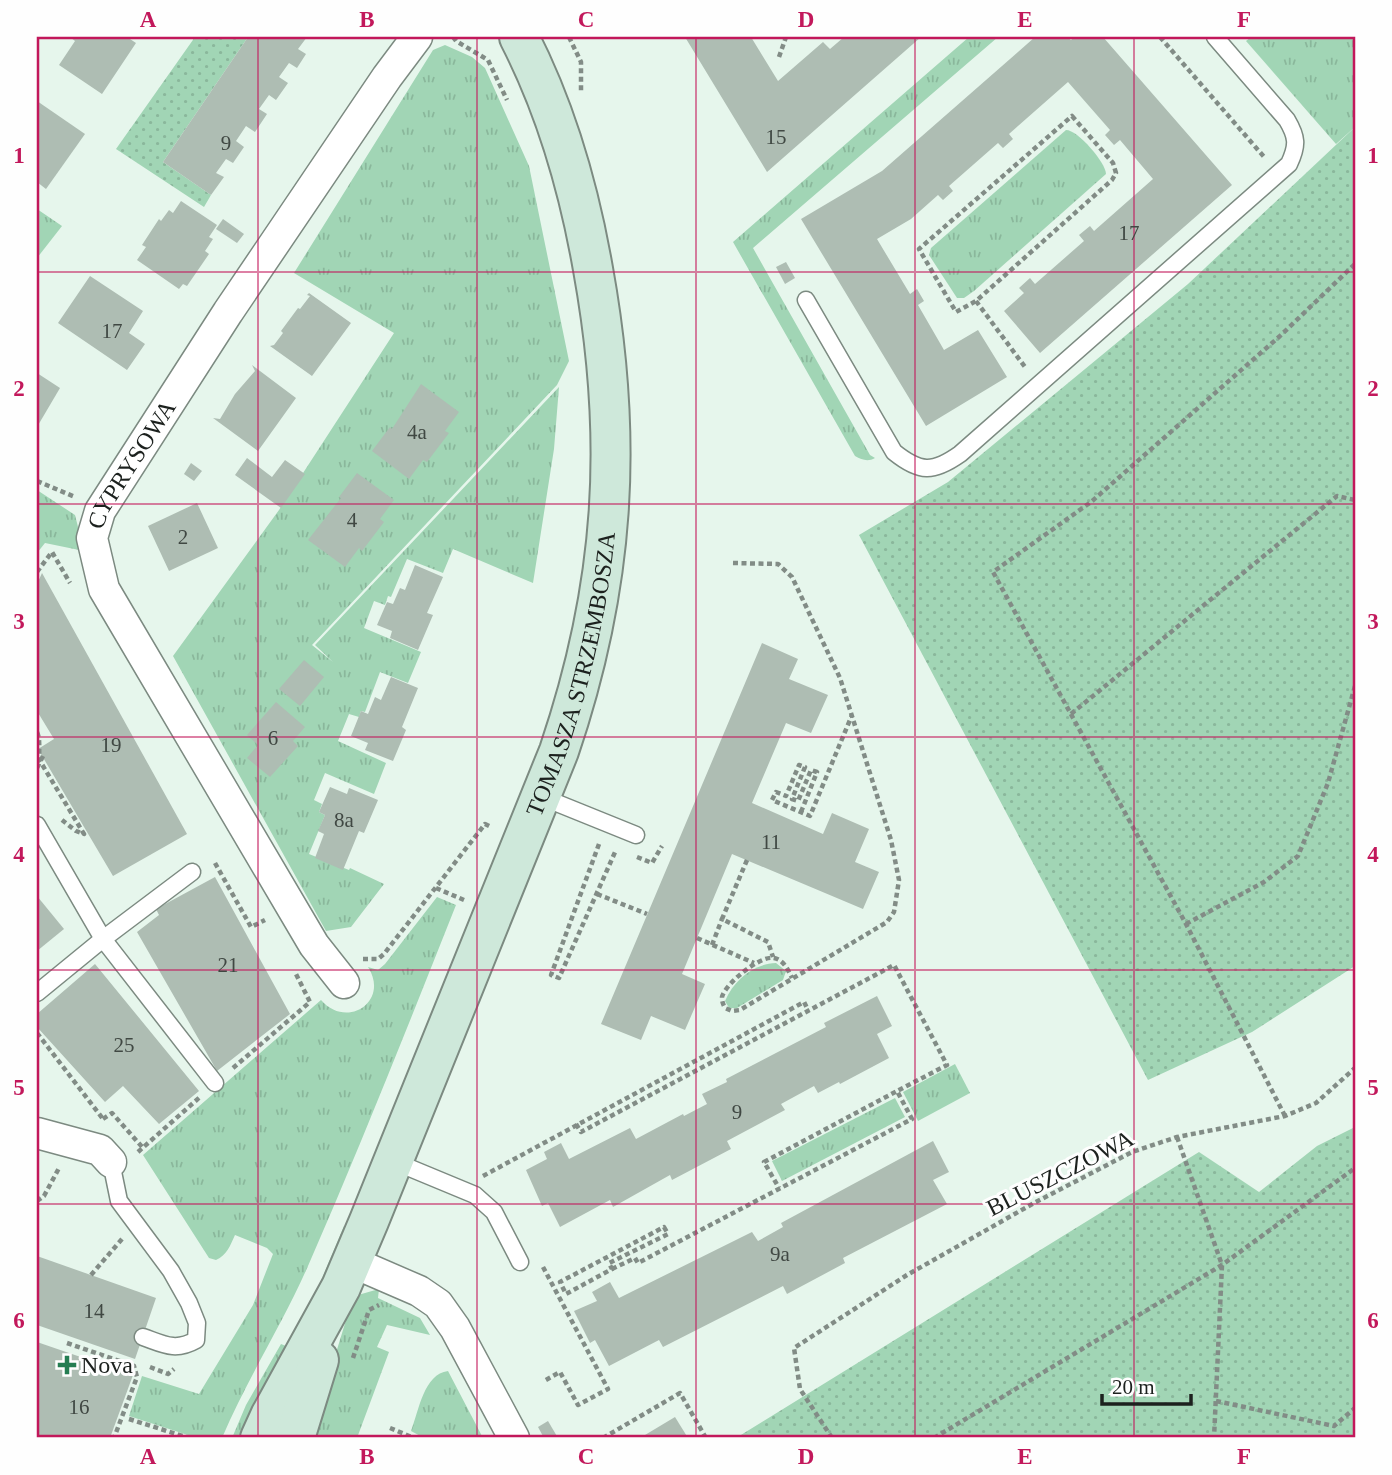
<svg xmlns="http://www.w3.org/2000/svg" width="1392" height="1475" viewBox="0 0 1392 1475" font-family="Georgia,serif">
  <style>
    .grass { fill: url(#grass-tufts) }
    .garden { fill: url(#garden-dots) }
    .building { fill: #aebdb3 }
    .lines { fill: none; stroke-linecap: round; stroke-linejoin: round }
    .lane-casing { stroke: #7c8a81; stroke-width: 19 }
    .street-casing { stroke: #7c8a81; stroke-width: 33 }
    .secondary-casing { stroke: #7c8a81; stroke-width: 42 }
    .path { stroke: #828c86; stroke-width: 4.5; stroke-dasharray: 5 3.5; stroke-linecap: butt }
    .lane { stroke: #fff; stroke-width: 16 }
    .street { stroke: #fff; stroke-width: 30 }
    .secondary { stroke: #cee8da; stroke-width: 38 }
    .grid { fill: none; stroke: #c2185b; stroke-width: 2; stroke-opacity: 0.55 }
    .poi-dot { fill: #247d52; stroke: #fefefe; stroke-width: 2.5 }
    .labels { text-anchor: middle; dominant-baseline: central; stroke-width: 6; stroke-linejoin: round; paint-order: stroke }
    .number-label { font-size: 21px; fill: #404843 }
    .street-label { font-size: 24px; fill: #1c211e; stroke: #fefefe }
    .poi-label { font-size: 24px; fill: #1c211e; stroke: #fefefe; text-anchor: start }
    .neatline { fill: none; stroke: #c2185b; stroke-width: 2.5 }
    .grid-label { font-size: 23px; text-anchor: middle; font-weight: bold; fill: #c2185b }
  </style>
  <defs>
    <pattern id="grass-tufts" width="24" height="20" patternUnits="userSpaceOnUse" patternTransform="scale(1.75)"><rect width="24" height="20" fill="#a1d5b5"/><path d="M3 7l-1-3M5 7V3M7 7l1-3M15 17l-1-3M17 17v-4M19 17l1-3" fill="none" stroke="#8ab79b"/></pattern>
    <pattern id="garden-dots" width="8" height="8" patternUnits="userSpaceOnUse" patternTransform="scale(1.75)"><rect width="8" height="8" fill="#a1d5b5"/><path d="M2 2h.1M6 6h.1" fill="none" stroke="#8ab79b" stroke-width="1.8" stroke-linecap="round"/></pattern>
  </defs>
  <rect width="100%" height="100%" fill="#e6f6ec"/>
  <g class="grass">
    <path d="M969,37H998L753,248L870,455L875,458C868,462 862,460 855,456L733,242Z"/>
    <path d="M1251,37H1355V127L1336,144L1246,41Z"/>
    <path d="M445,45L472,57L485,68L529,166L569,361L557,385L312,645L333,662L315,645L559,387L554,449L533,583L453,549L443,573L407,559L391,597L388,596L385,605L374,601L364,628L421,652L408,683L380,672L365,712L361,711L359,717L349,714L338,741L386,763L374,794L325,773L314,800L322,804L319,812L325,815L309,854L349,870L350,868L384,884L351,927L326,931L173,656L279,510L394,333L294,273L433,50Z"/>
    <path d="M1066,130C1078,130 1106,163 1106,174L974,291L964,298H957L929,255L931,248Z"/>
    <path d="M37,209L62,226L37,258Z"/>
    <path d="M37,490L75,515L84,551L45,543L37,553Z"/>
    <path d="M437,897L456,905C408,1026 360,1147 308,1266C282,1325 247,1379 222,1438H197L129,1416L142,1376L199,1394L253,1305L273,1254L267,1248L235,1235C230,1246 227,1255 216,1260L209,1258L143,1155L321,1000C347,1030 390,1001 368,967L378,970L385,964Z"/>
    <path d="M776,963L786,971L783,980L737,1008H729L725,1001C734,980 753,964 776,963Z"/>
    <path d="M955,1064L970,1093L918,1121L903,1092Z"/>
    <path d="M895,1098L905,1117L782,1181L772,1161Z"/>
    <path d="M344,1226L349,1228L245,1438H232L246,1405L281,1344L286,1346L320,1283Z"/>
    <path d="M379,1289L378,1298L420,1318L430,1335L387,1325L377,1347L389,1352L357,1438H310L350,1307L358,1295Z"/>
    <path d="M448,1371L483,1438H424L411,1431C419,1410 424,1374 448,1371Z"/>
  </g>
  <g class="garden">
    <path d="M195,37H248L163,162L211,195L204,207L116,149Z"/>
    <path d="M1355,127V966L1252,1032L1148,1080L859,535L948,482L1188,284Z"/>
    <path d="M1355,1127V1438H736L1199,1152L1259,1192L1317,1146Z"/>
  </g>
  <g class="building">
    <path d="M70,37H127L136,43L102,94L59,65L75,41Z"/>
    <path d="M248,37H307L298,49L306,54L297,68L289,63L279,77L288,83L276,100L269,95L259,109L267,114L255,132L246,126L236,141L244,147L233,163L226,159L216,173L224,177L211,195L163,162Z"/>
    <path d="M685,37H751L778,81L823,42L830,49L844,37H921L767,172Z"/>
    <path d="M1035,37H1067L1071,40L1074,37H1103L1232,185L1040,353L1004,311L1024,293L1019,288L1030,278L1035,284L1084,241L1079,235L1090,226L1094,231L1153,179L1120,140L1114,145L1105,135L1110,130L1068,82L1009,134L1013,139L1003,148L998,143L949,186L953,191L943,200L938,195L911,219L877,239L910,294L917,289L924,301L918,305L944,350L978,330L1007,377L926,426L801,219L882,171Z"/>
    <path d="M37,101L85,134L46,189L37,182Z"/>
    <path d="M181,201L217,225L209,237L213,239L205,251L209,254L187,286L183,284L179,289L137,260L146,247L142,245L159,219L161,221L169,210L173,213Z"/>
    <path d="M223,219L244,234L237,243L216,229Z"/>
    <path d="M786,262L795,278L785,284L776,267Z"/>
    <path d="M90,276L143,311L129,333L145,344L127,370L58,323Z"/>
    <path d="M309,293L351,323L312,376L270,346L274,345L283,333L281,331L298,308L300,309L310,296L307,295Z"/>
    <path d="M252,365L296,398L258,451L213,418L220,419L235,394L255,371Z"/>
    <path d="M37,373L60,388L37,427Z"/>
    <path d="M421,384L459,412L445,431L449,433L427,462L423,460L409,479L372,451L390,427L392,429Z"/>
    <path d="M247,458L272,477L285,460L305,474L281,508L235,475Z"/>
    <path d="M191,463L202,471L194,481L184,474Z"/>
    <path d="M357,473L394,500L380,519L384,522L362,551L359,548L345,567L308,540L341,498L339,497Z"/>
    <path d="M197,503L218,548L169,571L148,526Z"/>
    <path d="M415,565L443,577L427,613L433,615L418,650L390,638L392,631L377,625L387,602L393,604L400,588L405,590Z"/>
    <path d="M42,573L187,834L113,876L38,749L54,739L37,711V584Z"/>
    <path d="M762,643L798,659L789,679L828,695L811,733L786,723L752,803L823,834L832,813L869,829L855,862L879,872L863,909L732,854L682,974L705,984L685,1030L651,1016L641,1040L601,1024Z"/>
    <path d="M304,660L324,677L300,706L279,689Z"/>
    <path d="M391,677L418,688L402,727L406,730L393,761L365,750L368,743L351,736L361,711L368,714L375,697L381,700Z"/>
    <path d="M276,702L305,727L293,741L298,746L270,777L247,758L258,745L247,735Z"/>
    <path d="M330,787L347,794L349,788L378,800L364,833L359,831L343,870L315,858L324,834L318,831L325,815L319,812Z"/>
    <path d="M215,877L290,1014L217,1071L137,932L159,915L156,909Z"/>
    <path d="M37,896L64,929L37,951Z"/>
    <path d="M95,964L199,1091L159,1124L123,1086L105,1102L37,1027V1014Z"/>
    <path d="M877,996L892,1026L877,1034L889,1058L840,1084L839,1082L818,1093L814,1086L781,1104L785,1110L727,1141L731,1149L672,1180L670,1175L613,1207L610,1200L560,1227L548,1203L542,1206L526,1170L547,1159L544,1152L561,1143L569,1159L630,1128L636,1139L683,1114L684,1116L707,1104L702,1094L727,1082L726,1079L826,1027L824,1023Z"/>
    <path d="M933,1141L949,1172L933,1180L947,1204L843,1258L845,1263L787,1294L783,1286L663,1347L659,1340L609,1366L595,1340L590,1343L574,1311L597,1301L592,1292L610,1282L619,1298L752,1232L758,1241L783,1227L781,1223Z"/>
    <path d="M37,1256L156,1298L135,1359L37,1325Z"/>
    <path d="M37,1342L133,1375L110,1438H37Z"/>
    <path d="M675,1417L688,1438H640Z"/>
    <path d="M548,1421L558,1438H544L538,1427Z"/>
  </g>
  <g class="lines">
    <g class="lane-casing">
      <g id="lane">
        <path d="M806,300L894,452C920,473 933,473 960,454L1289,164C1298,145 1297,137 1287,120L1215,37"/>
        <path d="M542,797L636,835"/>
        <path d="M37,825L103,939L215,1083"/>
        <path d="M37,993L103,939L192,872"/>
        <path d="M393,1161L475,1195L494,1212L520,1262"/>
        <path d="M111,1162L119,1201L171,1271L189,1303L197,1323L196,1340C175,1352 163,1344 143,1337"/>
      </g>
    </g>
    <g class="street-casing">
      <g id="street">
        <path id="s1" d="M344,983L314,945L104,589L92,538L100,511L228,312L387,77L417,37"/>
        <path d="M37,1133L100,1150L111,1162"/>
        <path d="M352,1262L419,1291L438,1304L455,1328L514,1438"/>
      </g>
    </g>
    <g class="secondary-casing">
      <g id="secondary">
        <path id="s2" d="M260,1438L270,1416L341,1287L369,1221L559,751C615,586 624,440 593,269C579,189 556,109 519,37"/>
        <path d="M295,1438L319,1360"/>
      </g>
    </g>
    <g class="path">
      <path d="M453,37L456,41L488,60L507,100"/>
      <path d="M569,37L581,62V92"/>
      <path d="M1160,37L1265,158"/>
      <path d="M779,57L786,37"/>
      <path d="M1072,116L1113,163L1116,173L1112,180L976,301L956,312L919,249Z"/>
      <path d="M976,301L1025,367"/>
      <path d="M37,481L75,497"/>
      <path d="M733,563L778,564L792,577L840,678L891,840L899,880L894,912L887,922L740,1010L732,1011L725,1008C723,1004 722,1002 722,997C725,984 760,955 774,958C784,960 788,970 792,978"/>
      <path d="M37,572L52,552L70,583"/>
      <path d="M1071,714L1337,496L1355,500"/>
      <path d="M37,732C41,740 38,752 40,761L84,834L76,831L62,820"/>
      <path d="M37,768L43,756"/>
      <path d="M801,812L817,772L811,770L798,801L792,799L805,767L799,765L786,796L776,792L772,800L810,816L852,715"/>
      <path d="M599,844L551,975L559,978L616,850"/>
      <path d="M637,857L652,863L662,846"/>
      <path d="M747,860L722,919L768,942L773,957"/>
      <path d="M215,863L251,927L265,920"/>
      <path d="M436,888L464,900"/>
      <path d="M597,894L647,914"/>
      <path d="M1186,924L1264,882L1298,856L1328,783L1355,686"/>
      <path d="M697,938L754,963"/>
      <path d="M712,945L722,919"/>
      <path d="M363,959H378L384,954L485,824L491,827"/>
      <path d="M37,1033L103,1119"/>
      <path d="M233,1068L310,1002L295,972"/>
      <path d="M1285,1116L1186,924L993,572L1091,502L1280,336L1355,264"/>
      <path d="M103,1119L112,1113L143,1148"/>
      <path d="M576,1124L581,1132L894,965L947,1065L897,1091"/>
      <path d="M1177,1137L1222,1265L1214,1438"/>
      <path d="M138,1152L200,1097"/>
      <path d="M483,1176L804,1002L808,1010"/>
      <path d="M37,1201L44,1196L59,1168"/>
      <path d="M664,1227L668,1234L609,1263L612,1269L566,1294L560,1282Z"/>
      <path d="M543,1267L608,1389L578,1405L560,1372L544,1381"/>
      <path d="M612,1269L635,1258L638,1263L912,1119L897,1091L764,1162L779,1188"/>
      <path d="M91,1275L122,1239"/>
      <path d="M67,1343L134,1366L137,1377L114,1438"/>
      <path d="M353,1358L369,1310L379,1305"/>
      <path d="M150,1367L168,1374L174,1369"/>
      <path d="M1216,1401L1334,1426L1355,1408"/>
      <path d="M129,1419L189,1438"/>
      <path d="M390,1428L414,1438"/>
      <path d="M603,1438L680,1393L706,1438"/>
      <path d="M832,1438L800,1389L794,1348L907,1275L1034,1203L1132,1152L1177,1137L1285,1116L1316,1103L1355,1068"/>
      <path d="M934,1438L1222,1265L1355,1168"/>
    </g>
    <use href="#lane" class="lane"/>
    <use href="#street" class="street"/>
    <use href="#secondary" class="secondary"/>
  </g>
  <path class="grid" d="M258,37V1438M477,37V1438M696,37V1438M915,37V1438M1134,37V1438M37,272H1355M37,504H1355M37,737H1355M37,970H1355M37,1204H1355"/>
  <path class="poi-dot" d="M63.5 1354.5h7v7h7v7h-7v7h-7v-7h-7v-7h7z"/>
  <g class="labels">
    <g class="number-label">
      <text x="776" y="137">15</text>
      <text x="226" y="143">9</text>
      <text x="1129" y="233">17</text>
      <text x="112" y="331">17</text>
      <text x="417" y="432">4a</text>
      <text x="352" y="520">4</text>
      <text x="183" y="537">2</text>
      <text x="273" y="738">6</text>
      <text x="111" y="745">19</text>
      <text x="344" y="820">8a</text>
      <text x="771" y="842">11</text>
      <text x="228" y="965">21</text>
      <text x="124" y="1045">25</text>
      <text x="737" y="1112">9</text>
      <text x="780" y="1254">9a</text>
      <text x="94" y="1311">14</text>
      <text x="79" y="1407">16</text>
    </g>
    <g class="street-label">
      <text stroke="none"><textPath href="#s1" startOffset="598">CYPRYSOWA</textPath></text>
      <text stroke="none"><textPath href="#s2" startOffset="828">TOMASZA STRZEMBOSZA</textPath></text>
      <text transform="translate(1060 1173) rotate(-27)">BLUSZCZOWA</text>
    </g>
    <g class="poi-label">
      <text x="81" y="1365">Nova</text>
    </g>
  </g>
  <rect width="1392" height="1475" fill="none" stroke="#fefefe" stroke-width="77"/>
  <path d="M1102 1394v10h89v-10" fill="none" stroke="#1c211e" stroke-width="3.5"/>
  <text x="1112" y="1394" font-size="21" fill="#1c211e" stroke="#fefefe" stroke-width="5" paint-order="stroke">20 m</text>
  <rect x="38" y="38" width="1316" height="1398" class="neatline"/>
  <g class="grid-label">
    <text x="148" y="27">A</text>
    <text x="367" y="27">B</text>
    <text x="586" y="27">C</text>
    <text x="806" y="27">D</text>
    <text x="1025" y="27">E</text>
    <text x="1244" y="27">F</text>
    <text x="19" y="163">1</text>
    <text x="1373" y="163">1</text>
    <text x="19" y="396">2</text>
    <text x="1373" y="396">2</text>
    <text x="19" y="629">3</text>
    <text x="1373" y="629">3</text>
    <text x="19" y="862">4</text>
    <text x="1373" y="862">4</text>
    <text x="19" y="1095">5</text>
    <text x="1373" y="1095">5</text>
    <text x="19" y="1328">6</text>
    <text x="1373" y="1328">6</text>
    <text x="148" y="1464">A</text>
    <text x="367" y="1464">B</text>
    <text x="586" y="1464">C</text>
    <text x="806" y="1464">D</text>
    <text x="1025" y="1464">E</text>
    <text x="1244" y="1464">F</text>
  </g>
</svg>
